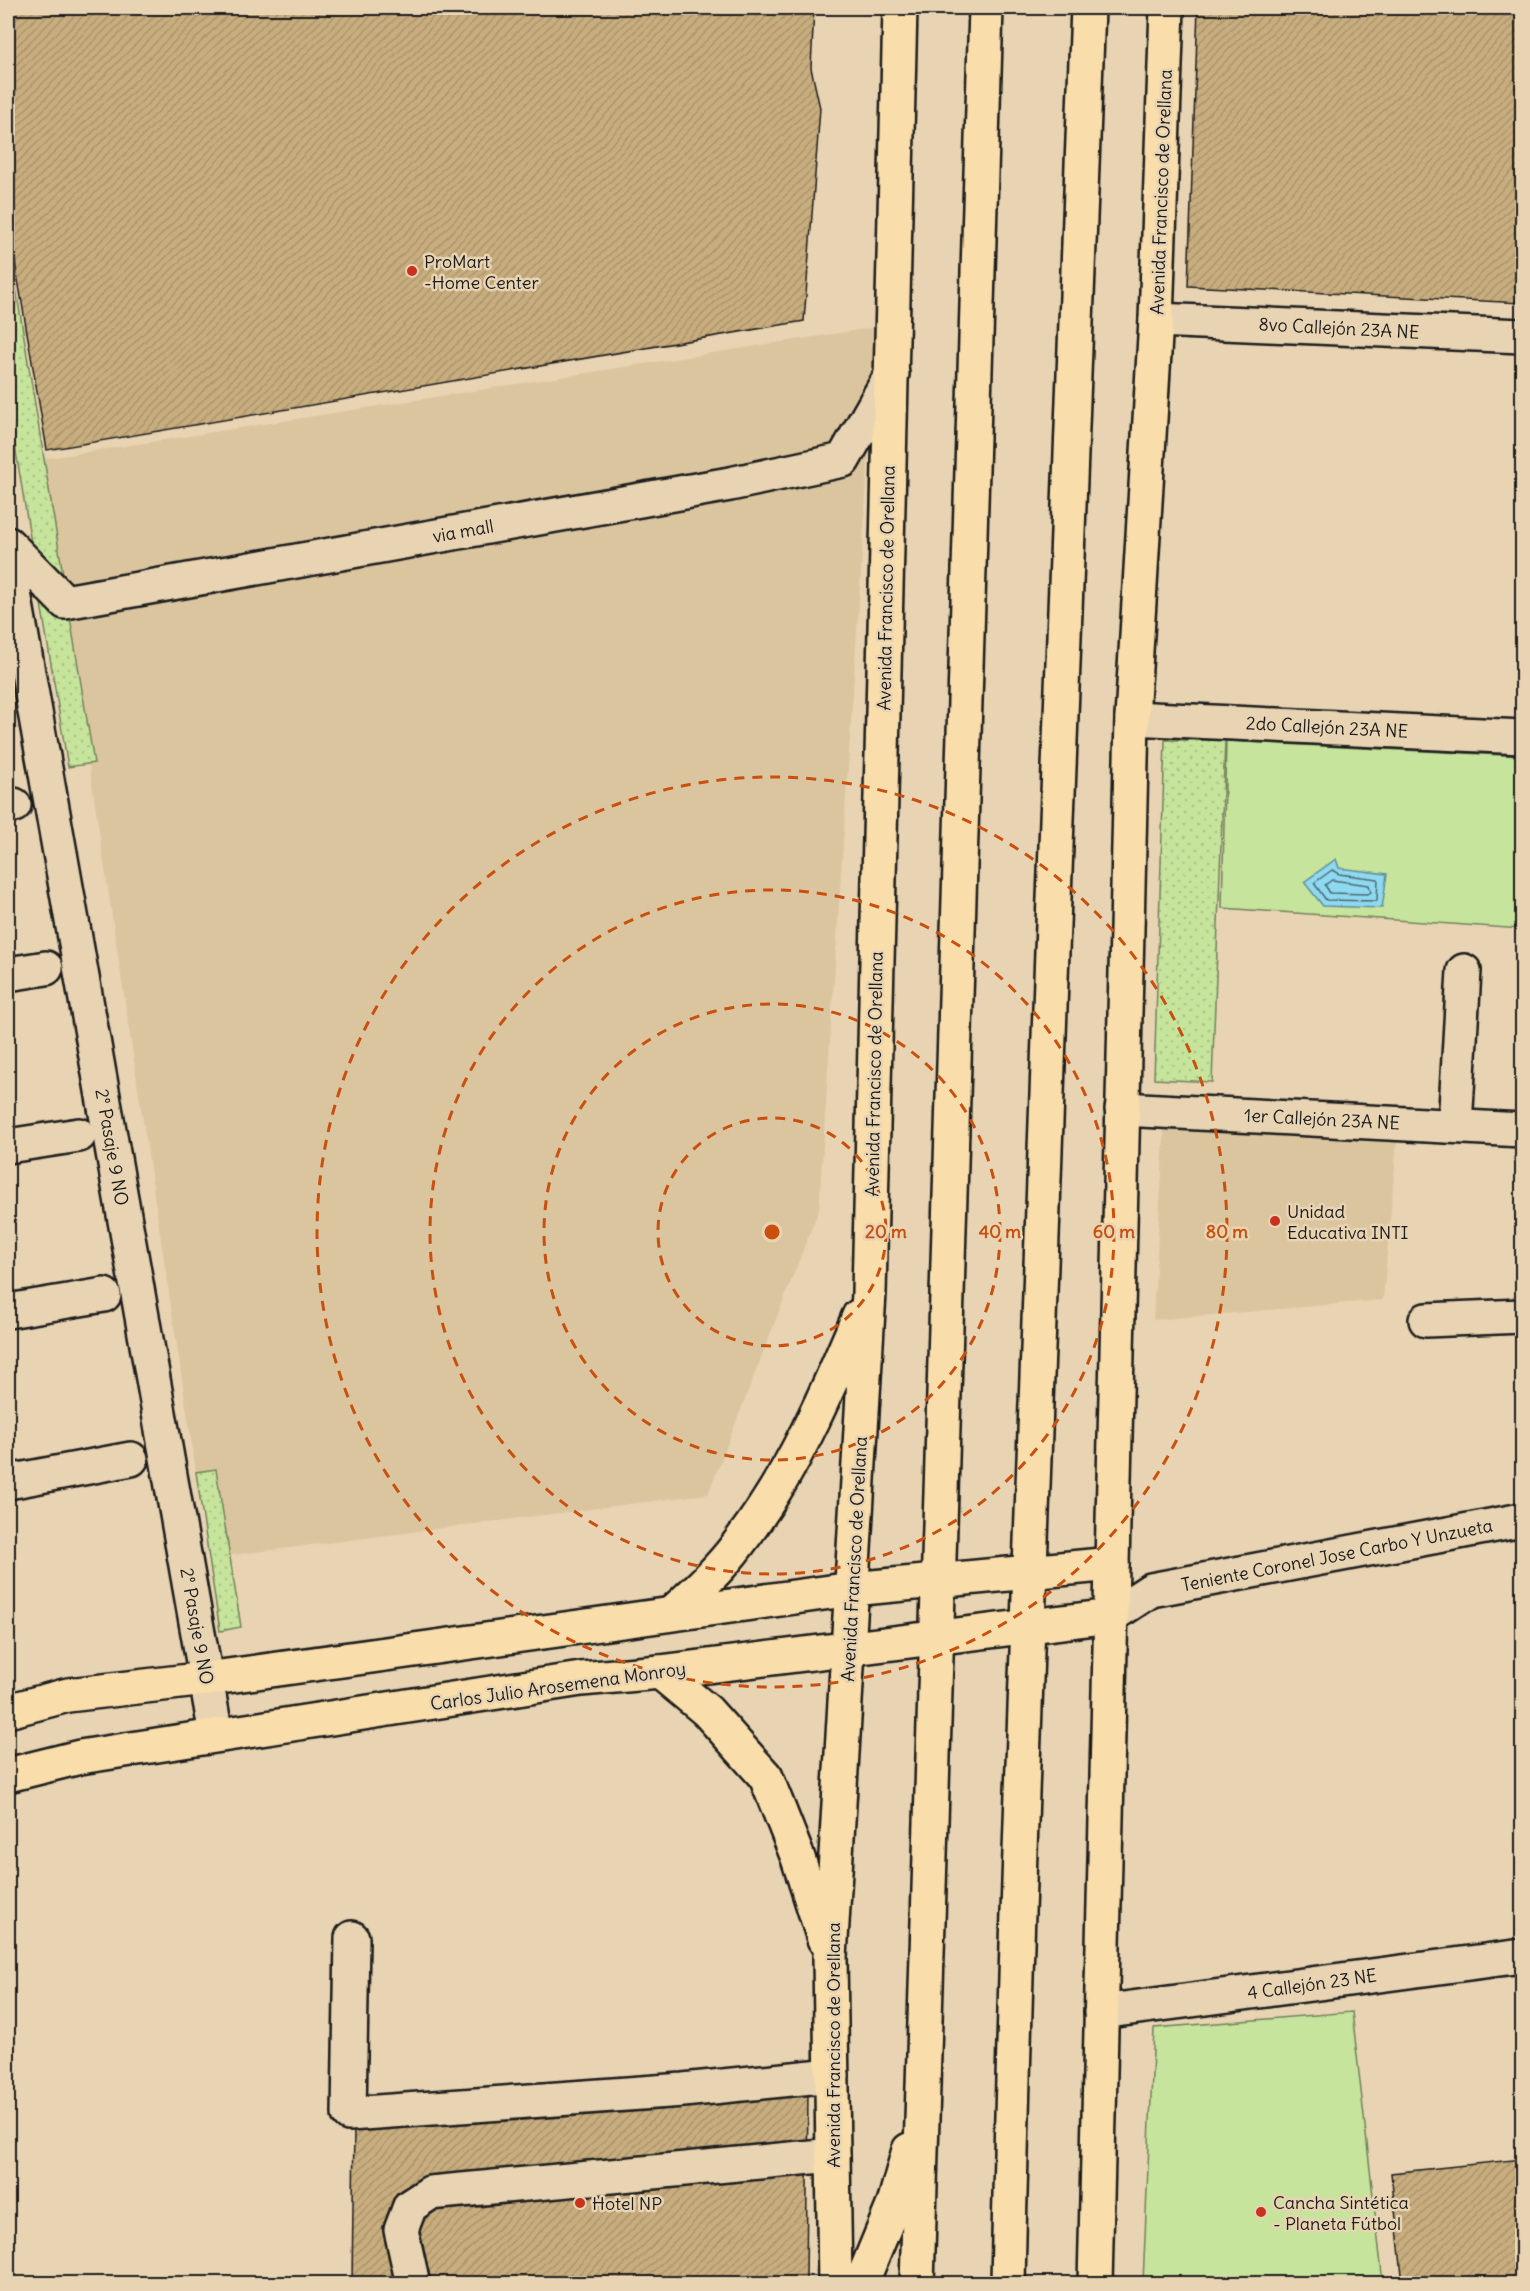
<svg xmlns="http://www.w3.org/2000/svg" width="1530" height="2291" viewBox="0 0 1530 2291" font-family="Delius,sans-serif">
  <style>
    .built { fill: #dac59f }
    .park { fill: url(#park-dots); stroke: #71805c; stroke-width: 1.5 }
    .pitch { fill: #c6e49b; stroke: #71805c; stroke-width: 1.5 }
    .water { fill: #8fd9f0; stroke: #618d9b; stroke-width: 1.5 }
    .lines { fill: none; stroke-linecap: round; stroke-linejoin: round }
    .shore { stroke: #4a6871; stroke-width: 1.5 }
    .building { fill: url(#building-hatch); stroke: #1c1c1c; stroke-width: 1.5 }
    .minor-casing { stroke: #1c1c1c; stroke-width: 38 }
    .major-casing { stroke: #1c1c1c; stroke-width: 38 }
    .highway-casing { stroke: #1c1c1c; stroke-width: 38 }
    .minor { stroke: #e8d4b2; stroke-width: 33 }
    .major { stroke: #f9deab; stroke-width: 33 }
    .highway { stroke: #f9deab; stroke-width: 33 }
    .ring { fill: none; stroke: #c9500e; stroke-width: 3; stroke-dasharray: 10 8 }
    .poi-dot { fill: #c8321e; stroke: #e8d4b2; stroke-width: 2 }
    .labels { text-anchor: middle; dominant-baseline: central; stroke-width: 5; stroke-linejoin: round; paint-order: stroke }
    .street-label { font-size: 18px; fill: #1c1c1c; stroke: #e8d4b2 }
    .poi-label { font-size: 18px; fill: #1c1c1c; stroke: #e8d4b2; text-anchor: start }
    .centre { fill: #c9500e; stroke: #e8d4b2; stroke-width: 3 }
    .ring-label { font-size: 18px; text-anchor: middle; font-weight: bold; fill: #c9500e; stroke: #e8d4b2; stroke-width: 5; stroke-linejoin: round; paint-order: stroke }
  </style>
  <defs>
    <pattern id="park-dots" width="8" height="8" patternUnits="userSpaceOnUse" patternTransform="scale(1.5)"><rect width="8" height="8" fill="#c6e49b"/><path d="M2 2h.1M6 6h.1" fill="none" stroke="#aac385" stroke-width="1.8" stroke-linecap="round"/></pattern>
    <pattern id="building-hatch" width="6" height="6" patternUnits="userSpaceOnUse" patternTransform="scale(1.5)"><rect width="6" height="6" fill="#c8ad7e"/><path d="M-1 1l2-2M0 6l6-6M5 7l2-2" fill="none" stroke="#ab946c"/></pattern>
  </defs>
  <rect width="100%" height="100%" fill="#e8d4b2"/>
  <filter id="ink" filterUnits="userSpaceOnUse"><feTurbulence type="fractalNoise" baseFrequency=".0167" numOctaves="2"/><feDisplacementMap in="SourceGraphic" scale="12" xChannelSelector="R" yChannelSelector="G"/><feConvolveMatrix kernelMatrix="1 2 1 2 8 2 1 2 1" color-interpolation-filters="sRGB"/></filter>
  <g filter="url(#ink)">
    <g class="built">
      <path d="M877,327L819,1209L708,1494L209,1558L43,459Z"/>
      <path d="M1165,1122L1397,1141L1383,1300L1153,1320Z"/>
    </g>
    <g class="park">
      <path d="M8,240L94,763L68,767L8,403Z"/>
      <path d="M1165,740H1225L1212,1082L1154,1079Z"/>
      <path d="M216,1469L241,1627L220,1631L196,1472Z"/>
    </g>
    <g class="pitch">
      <path d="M1226,741L1522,756V929L1222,908Z"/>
      <path d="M1352,2012L1383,2283H1143L1154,2028Z"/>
    </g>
    <path class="water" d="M1336,859L1339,868L1387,874L1382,908L1323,906L1304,882Z"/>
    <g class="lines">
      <g class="shore">
        <path d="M1332,870L1339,874L1378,879L1377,901L1326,900L1314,883Z"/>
        <path d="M1332,880L1369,885L1371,892L1368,894L1330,893L1325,885Z"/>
      </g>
    </g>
    <g class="building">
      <path d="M8,8H814L811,68L820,108L804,321L47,450L8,221Z"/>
      <path d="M1198,8H1522V303L1188,286Z"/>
      <path d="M808,2093L806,2281L747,2284H352L354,2126Z"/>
      <path d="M1522,2159V2284H1403L1391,2173Z"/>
    </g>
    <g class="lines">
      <g class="minor-casing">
        <g id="minor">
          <path d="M1156,320L1522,336"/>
          <path d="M8,544L65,602L730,484L843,460L892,374"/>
          <path d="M8,559L216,1735"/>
          <path d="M1132,718L1522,737"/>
          <path d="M8,806L14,805"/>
          <path d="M8,974L46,968"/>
          <path d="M1122,1109L1522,1130"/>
          <path d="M1455,1126L1464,971"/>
          <path d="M8,1146L79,1135"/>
          <path d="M8,1311L104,1295"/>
          <path d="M1426,1320L1522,1316"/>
          <path d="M8,1482L131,1459"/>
          <path d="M1111,1616L1151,1590L1522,1520"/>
          <path d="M352,1938L349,2114L683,2090L832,2075"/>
          <path d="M1101,2012L1522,1956"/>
          <path d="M413,2284L401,2230L410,2206L430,2193L833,2155"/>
        </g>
      </g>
      <g class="major-casing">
        <g id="major">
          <path d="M672,1613C696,1591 720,1569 739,1543C792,1474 826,1395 859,1316"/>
          <path d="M660,1672L707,1711L766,1777L798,1858L824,1939"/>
          <path d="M8,1711L68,1695L206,1679L852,1589L1112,1564"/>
          <path d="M8,1775L80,1757L581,1679L660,1672L1111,1616"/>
          <path d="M835,2284L830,1957L869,1293L900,8"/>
          <path d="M1095,2284L1132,718L1156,320L1167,8"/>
        </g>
      </g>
      <g class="highway-casing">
        <g id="highway">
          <path d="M861,2284L894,2204L909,2150"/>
          <path d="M917,2284L986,8"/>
          <path d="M1008,2284C1015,1944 1029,1605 1041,1265C1056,846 1069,427 1088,8"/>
        </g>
      </g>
      <use href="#minor" class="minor"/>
      <use href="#major" class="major"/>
      <use href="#highway" class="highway"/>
    </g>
  </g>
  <g class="ring">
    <circle cx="772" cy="1232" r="114"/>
    <circle cx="772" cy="1232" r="228"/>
    <circle cx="772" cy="1232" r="342"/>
    <circle cx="772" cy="1232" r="455"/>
  </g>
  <g class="poi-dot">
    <circle cx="412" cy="271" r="6"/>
    <circle cx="1275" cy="1221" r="6"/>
    <circle cx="580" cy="2203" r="6"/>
    <circle cx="1261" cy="2212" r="6"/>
  </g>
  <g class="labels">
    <g class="street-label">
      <text transform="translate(1161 192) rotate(-88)">Avenida Francisco de Orellana</text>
      <text transform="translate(1339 328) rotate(3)">8vo Callejón 23A NE</text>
      <text transform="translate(463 531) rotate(-10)">via mall</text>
      <text transform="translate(886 588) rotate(-89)">Avenida Francisco de Orellana</text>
      <text transform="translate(1327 727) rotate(3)">2do Callejón 23A NE</text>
      <text transform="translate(874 1074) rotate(-89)">Avenida Francisco de Orellana</text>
      <text transform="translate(1322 1119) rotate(3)">1er Callejón 23A NE</text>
      <text transform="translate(112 1147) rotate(80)">2° Pasaje 9 NO</text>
      <text transform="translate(1337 1555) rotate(-11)">Teniente Coronel Jose Carbo Y Unzueta</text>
      <text transform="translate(854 1559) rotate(-87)">Avenida Francisco de Orellana</text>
      <text transform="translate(197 1626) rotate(80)">2° Pasaje 9 NO</text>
      <text transform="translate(558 1686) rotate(-8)">Carlos Julio Arosemena Monroy</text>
      <text transform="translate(1312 1984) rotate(-8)">4 Callejón 23 NE</text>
      <text transform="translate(833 2045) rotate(-90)">Avenida Francisco de Orellana</text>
    </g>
    <g class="poi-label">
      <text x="424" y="261">ProMart<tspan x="424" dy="21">-Home Center</tspan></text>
      <text x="1287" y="1211">Unidad<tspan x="1287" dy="21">Educativa INTI</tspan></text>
      <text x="1273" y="2202">Cancha Sintética<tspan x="1273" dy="21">- Planeta Fútbol</tspan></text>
      <text x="592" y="2203">Hotel NP</text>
    </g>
  </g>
  <circle cx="772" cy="1232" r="9" class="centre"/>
  <g class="ring-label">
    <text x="886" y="1238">20 m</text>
    <text x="1000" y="1238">40 m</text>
    <text x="1114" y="1238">60 m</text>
    <text x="1227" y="1238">80 m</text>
  </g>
  <rect width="1530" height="2291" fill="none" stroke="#e8d4b2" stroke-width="30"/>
  <rect x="15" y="15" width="1500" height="2261" fill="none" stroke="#1c1c1c" stroke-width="2" filter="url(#ink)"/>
</svg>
